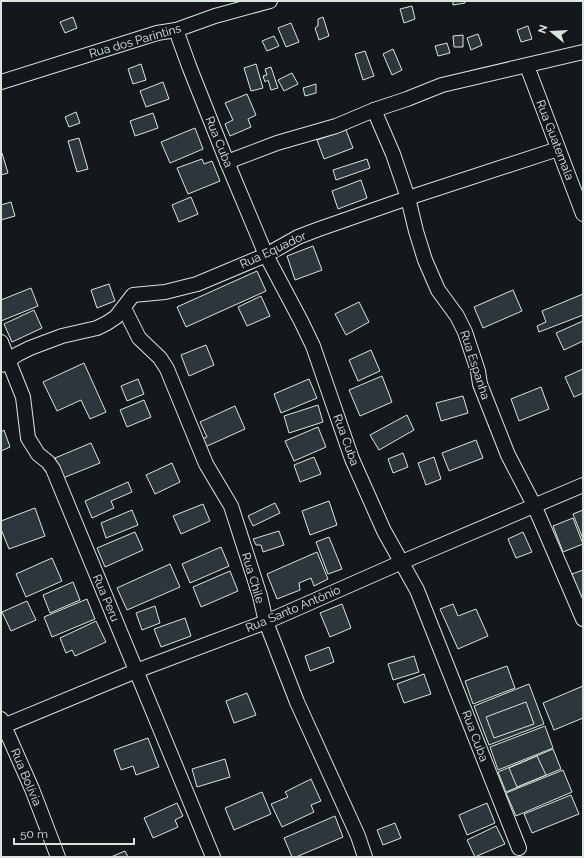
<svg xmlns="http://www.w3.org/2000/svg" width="584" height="858" viewBox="0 0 584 858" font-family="Raleway,sans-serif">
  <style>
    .building { fill: #2c363c; stroke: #d8e6dc }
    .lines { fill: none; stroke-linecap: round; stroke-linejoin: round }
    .street-casing { stroke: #d8e6dc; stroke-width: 16 }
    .street { stroke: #14181c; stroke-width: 14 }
    .labels { text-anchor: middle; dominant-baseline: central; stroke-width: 3; stroke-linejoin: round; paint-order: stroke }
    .street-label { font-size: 12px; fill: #d8e6dc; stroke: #14181c }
  </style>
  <rect width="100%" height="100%" fill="#14181c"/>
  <g class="building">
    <path d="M453,1H465V3L453,5Z"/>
    <path d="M412,6L415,19L404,23L400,9Z"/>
    <path d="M73,17L77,28L65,33L60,22Z"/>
    <path d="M323,17L329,36L319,40L315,28L318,26V19Z"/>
    <path d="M291,23L299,42L286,47L278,28Z"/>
    <path d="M528,26L532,39L521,42L517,30Z"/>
    <path d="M478,34L482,45L471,50L467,38Z"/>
    <path d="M463,35V47H454L453,36Z"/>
    <path d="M274,36L279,46L267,51L262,41Z"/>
    <path d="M447,43L450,53L438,56L435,46Z"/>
    <path d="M393,49L402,70L392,75L383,54Z"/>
    <path d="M365,51L374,76L363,80L355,54Z"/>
    <path d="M141,64L146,80L133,84L128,69Z"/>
    <path d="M256,64L263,88L251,91L244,68Z"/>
    <path d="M271,67L278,88L271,90L268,80L265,82L263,76L267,75L265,69Z"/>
    <path d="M292,73L298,84L284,91L278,80Z"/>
    <path d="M163,82L169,99L146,107L140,91Z"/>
    <path d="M316,84V93L305,96L303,88Z"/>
    <path d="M247,94L256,115L248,119L251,127L230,136L225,124L233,120L225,103Z"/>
    <path d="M76,112L80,123L69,127L65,117Z"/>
    <path d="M153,113L158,128L135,136L130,121Z"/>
    <path d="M195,128L203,149L170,163L161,142Z"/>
    <path d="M346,130L353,148L324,159L317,140Z"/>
    <path d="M79,138L88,169L77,172L68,141Z"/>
    <path d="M1,153H2L8,173L1,175Z"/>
    <path d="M202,159L204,164L212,161L220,181L188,194L177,168Z"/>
    <path d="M367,159L370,168L336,180L333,170Z"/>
    <path d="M361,180L367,198L338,209L332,191Z"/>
    <path d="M191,197L198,214L179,222L172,205Z"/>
    <path d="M11,202L15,216L1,220V205Z"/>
    <path d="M313,246L322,270L295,280L287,256Z"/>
    <path d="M257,271L266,291L186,327L177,307Z"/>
    <path d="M109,284L115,301L97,308L91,290Z"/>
    <path d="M31,288L38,306L1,321V300Z"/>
    <path d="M513,290L522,311L483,328L474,307Z"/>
    <path d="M583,294V315L539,332L537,326L546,322L542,311Z"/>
    <path d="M261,296L270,316L247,326L238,307Z"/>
    <path d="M359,302L369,322L346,335L335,314Z"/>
    <path d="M34,310L42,328L12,342L4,324Z"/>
    <path d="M583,321V341L564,350L556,333Z"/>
    <path d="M206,345L214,365L189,376L181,355Z"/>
    <path d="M371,350L380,371L358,381L349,360Z"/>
    <path d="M84,363L106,412L90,419L81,400L57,411L43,382Z"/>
    <path d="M583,369V393L574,397L565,377Z"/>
    <path d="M382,376L392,402L360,416L349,390Z"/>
    <path d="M138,379L144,394L127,401L121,386Z"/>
    <path d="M309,379L317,398L281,413L274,394Z"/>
    <path d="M541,387L549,409L519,421L511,399Z"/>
    <path d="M463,396L468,413L441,421L436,403Z"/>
    <path d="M144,400L151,417L127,427L120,410Z"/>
    <path d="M318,405L323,422L289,433L284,416Z"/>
    <path d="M235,406L245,429L205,447L202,439L207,437L200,422Z"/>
    <path d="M407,415L414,430L379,450L370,435Z"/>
    <path d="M318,427L326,447L294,461L285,441Z"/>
    <path d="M4,430L10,447L1,451V432Z"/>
    <path d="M476,440L483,458L449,471L442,453Z"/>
    <path d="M91,443L100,463L63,478L55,458Z"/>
    <path d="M403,453L408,467L393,473L388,459Z"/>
    <path d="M314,457L321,474L300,482L294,465Z"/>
    <path d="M434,457L441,479L426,485L418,463Z"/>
    <path d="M172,463L180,482L155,494L146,475Z"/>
    <path d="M128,482L132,492L111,501L114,508L92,518L85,501Z"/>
    <path d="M329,501L337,525L310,535L302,511Z"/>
    <path d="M275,503L280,513L253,526L248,516Z"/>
    <path d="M203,504L210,521L181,534L173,516Z"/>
    <path d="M35,508L45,536L9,549L1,529V521Z"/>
    <path d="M132,510L138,525L106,538L101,523Z"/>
    <path d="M583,510V539L573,514Z"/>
    <path d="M573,518L583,544L563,552L553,526Z"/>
    <path d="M279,531L284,545L263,552L261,545H256L253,539Z"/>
    <path d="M135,532L143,550L105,567L97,548Z"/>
    <path d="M523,532L532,552L516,558L508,539Z"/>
    <path d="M329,537L342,569L328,574L316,542Z"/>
    <path d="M221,547L229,566L190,583L182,564Z"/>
    <path d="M317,552L328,579L314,586L311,578L299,583L300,590L277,599L267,574Z"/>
    <path d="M52,558L62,581L26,597L16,574Z"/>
    <path d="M170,564L180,587L127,610L117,588Z"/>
    <path d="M583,570V603L572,574Z"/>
    <path d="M230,571L238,591L201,607L193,587Z"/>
    <path d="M73,582L80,600L50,613L43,595Z"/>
    <path d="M87,599L95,619L52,637L44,617Z"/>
    <path d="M27,601L36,620L11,631L2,612Z"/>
    <path d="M342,604L351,628L330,637L320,613Z"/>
    <path d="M453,604L458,616L476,609L488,636L458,649L440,609Z"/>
    <path d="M155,606L160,623L142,630L136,613Z"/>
    <path d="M185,618L191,636L161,647L154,629Z"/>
    <path d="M96,621L106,642L75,656L72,650L66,653L60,638Z"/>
    <path d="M329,647L334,662L310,671L305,656Z"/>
    <path d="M414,656L419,672L393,680L388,664Z"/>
    <path d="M507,666L515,688L473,704L465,681Z"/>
    <path d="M424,674L431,694L404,703L397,684Z"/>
    <path d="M529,684L544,724L489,745L474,706Z"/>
    <path d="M583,686V718L554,730L543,703Z"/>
    <path d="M247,693L256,715L234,723L226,701Z"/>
    <path d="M526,702L534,724L494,738L486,717Z"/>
    <path d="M545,726L553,748L498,770L490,747Z"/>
    <path d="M148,738L159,767L136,775L133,766L121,770L114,750Z"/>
    <path d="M553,749L561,769L506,792L498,772Z"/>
    <path d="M537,756L546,775L517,787L509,768Z"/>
    <path d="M225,759L230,777L197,787L192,769Z"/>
    <path d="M563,770L572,792L516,816L506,793Z"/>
    <path d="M311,779L321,801L311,805L314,812L282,827L271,804L288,797L285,792Z"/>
    <path d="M262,792L271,814L234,830L225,808Z"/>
    <path d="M571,795L579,814L532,833L524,814Z"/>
    <path d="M177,803L183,816L175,820L178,827L153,838L144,818Z"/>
    <path d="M487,803L495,823L467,835L459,815Z"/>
    <path d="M335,816L343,837L296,857H292L284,838Z"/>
    <path d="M395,823L401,838L383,845L377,830Z"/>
    <path d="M496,826L505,844L475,857L467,840Z"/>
    <path d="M125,851L128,857H111Z"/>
  </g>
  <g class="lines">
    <g class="street-casing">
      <g id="street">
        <path d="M176,30L189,66L227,162L266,255L301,321L313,346L352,459L384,531L417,590L519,848"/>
        <path d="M527,66L583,214"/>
        <path d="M1,82L157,33L176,30L215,16L270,1"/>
        <path d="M374,110L393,154L408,198L416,231L425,260L438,290L457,316L465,332L478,371L480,384L508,455L534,505L583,619"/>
        <path d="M227,162L277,143L336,126L374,110L407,99L442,85L583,52"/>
        <path d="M124,308L139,338L160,358L167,369L206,464L231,506L260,596L266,622L297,702L358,836L365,857"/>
        <path d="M1,342L23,397L28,438L38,454L48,462L53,469L213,857"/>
        <path d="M1,365L18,354L30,348L62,336L97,328L107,323L116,317L133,295L165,292L197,284L266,255L298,237L319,229L408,198L558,149"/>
        <path d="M1,719L32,789L58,857"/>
        <path d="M1,727L136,671L266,622L402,562L583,485"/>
      </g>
    </g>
    <use href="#street" class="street"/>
  </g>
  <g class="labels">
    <g class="street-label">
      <text transform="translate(135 41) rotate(-16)">Rua dos Parintins</text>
      <text transform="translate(555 140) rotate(69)">Rua Guatemala</text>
      <text transform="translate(219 142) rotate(68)">Rua Cuba</text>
      <text transform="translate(273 250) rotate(-25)">Rua Equador</text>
      <text transform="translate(475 365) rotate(72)">Rua Espanha</text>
      <text transform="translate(346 440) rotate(70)">Rua Cuba</text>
      <text transform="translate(253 578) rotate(73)">Rua Chile</text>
      <text transform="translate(106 598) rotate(67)">Rua Peru</text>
      <text transform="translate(293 609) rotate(-23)">Rua Santo Antônio</text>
      <text transform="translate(475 736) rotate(69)">Rua Cuba</text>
      <text transform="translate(26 777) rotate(67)">Rua Bolívia</text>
    </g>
  </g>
  <rect width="584" height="858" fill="none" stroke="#d8e6dc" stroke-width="4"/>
  <g transform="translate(552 32) rotate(288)" stroke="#14181c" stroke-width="3" paint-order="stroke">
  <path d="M0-3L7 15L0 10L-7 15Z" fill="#d8e6dc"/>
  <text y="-6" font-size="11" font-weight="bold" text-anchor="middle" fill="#d8e6dc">N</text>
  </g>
  <path d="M14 838v6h120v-6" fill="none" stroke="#d8e6dc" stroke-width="2"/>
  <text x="20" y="838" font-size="12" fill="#d8e6dc" stroke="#14181c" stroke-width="3" paint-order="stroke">50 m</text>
</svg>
